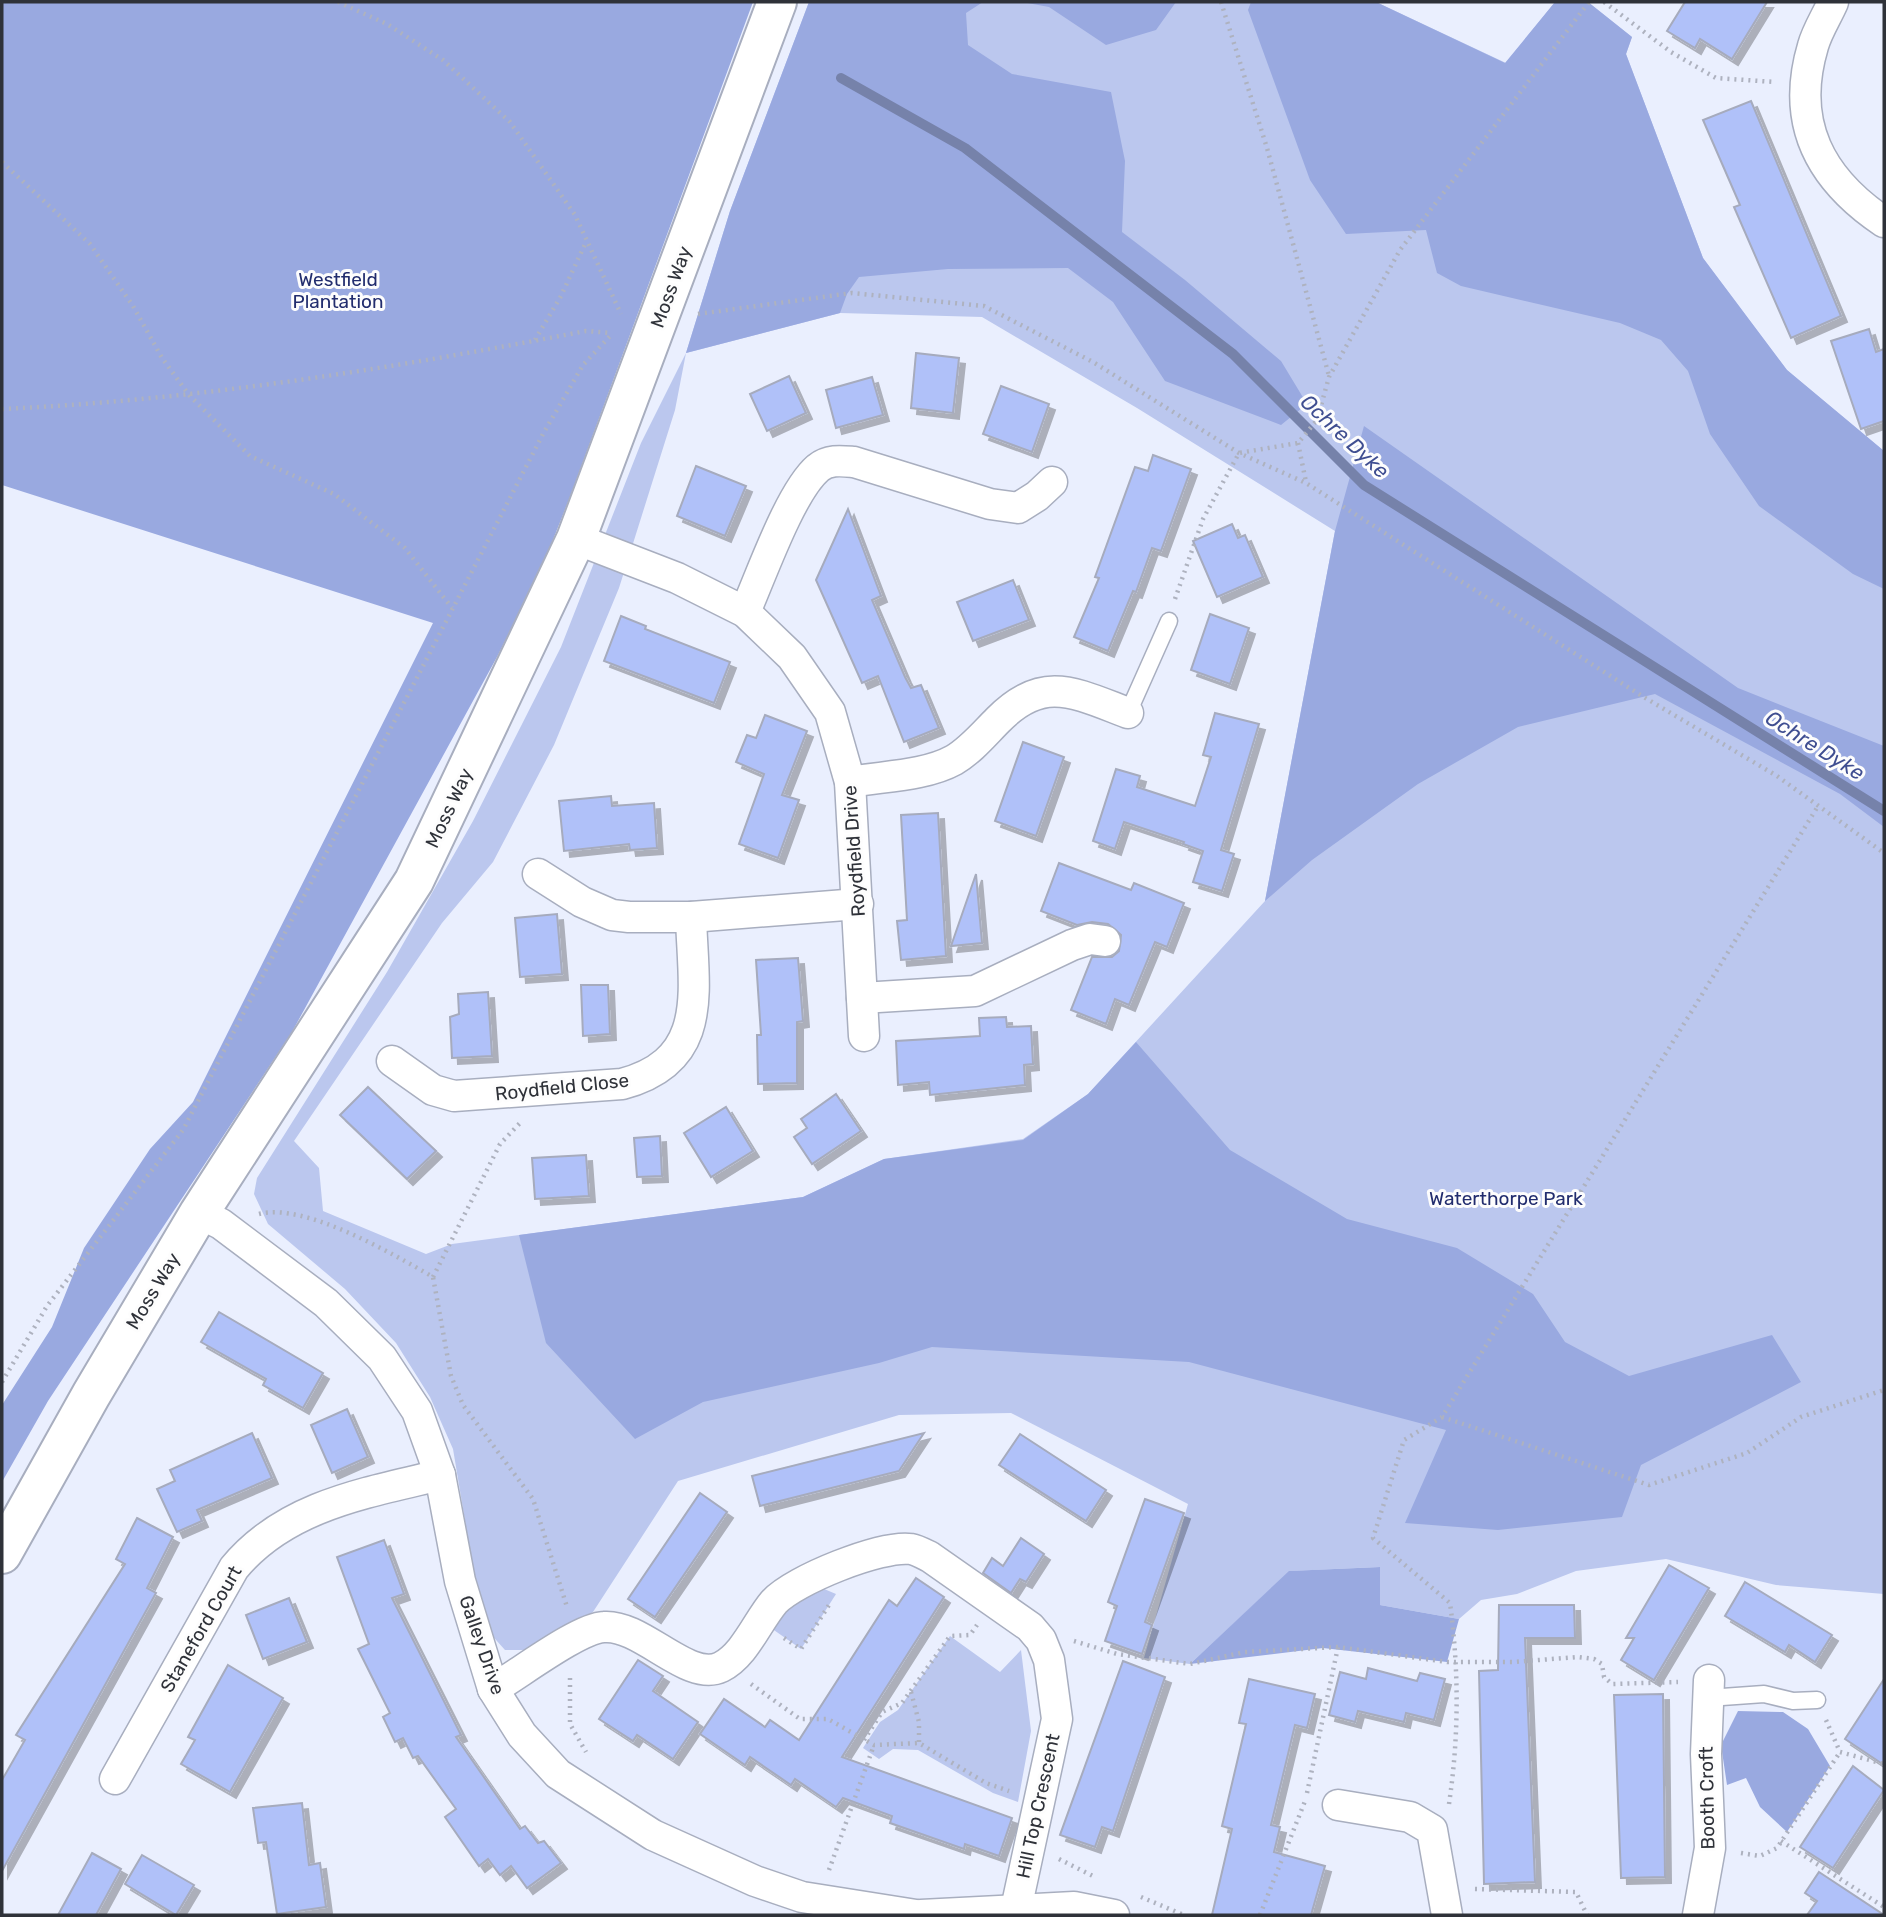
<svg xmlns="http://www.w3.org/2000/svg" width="1886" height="1917" viewBox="0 0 1886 1917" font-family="Rubik,sans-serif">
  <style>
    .green { fill: #bbc7ee; fill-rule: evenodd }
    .forest { fill: #99a9e0 }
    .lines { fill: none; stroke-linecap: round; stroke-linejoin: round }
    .stream { stroke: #7682aa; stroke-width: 10 }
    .building { fill: #b0c1f9; stroke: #a6abbd; stroke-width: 2; filter: url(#shadow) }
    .lane-casing { stroke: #a8aebf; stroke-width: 19 }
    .street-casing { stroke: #a8aebf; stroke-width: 33 }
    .secondary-casing { stroke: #a8aebf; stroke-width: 42 }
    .path { stroke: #aeb2bf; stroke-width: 4.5; stroke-dasharray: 2 5; stroke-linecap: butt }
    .lane { stroke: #fff; stroke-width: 16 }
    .street { stroke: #fff; stroke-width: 30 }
    .secondary { stroke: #fff; stroke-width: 38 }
    .labels { text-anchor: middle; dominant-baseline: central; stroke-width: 6; stroke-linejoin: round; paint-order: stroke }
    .park-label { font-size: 19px; fill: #222d6e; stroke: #fdfdfd }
    .street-label { font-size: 19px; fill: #2f3239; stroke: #fdfdfd }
    .water-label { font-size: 21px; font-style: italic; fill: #3f4e91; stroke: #fdfdfd }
  </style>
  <defs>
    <filter id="shadow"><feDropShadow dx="6" dy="6" stdDeviation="0" flood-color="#0004"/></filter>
  </defs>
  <rect width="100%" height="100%" fill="#eaeffe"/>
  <g class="green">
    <path d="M809,2H1376L1506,63L1555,2H1588L1632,37L1626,54L1703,258L1787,370L1884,451V1594L1776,1585L1666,1559L1576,1571L1517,1594L1481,1600L1459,1619L1380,1605L1379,1567L1290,1571L1190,1664L1144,1658L1188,1504L1011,1413L899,1415L678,1481L593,1612L534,1650H505L488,1631L480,1610L453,1449L430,1397L396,1343L345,1289L268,1224L254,1194L257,1178L387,972L473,821L561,647L641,443L686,353L730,211ZM840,313L982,317L1137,408L1335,531L1265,901L1088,1094L1023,1139L884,1159L803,1197L452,1244L426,1254L323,1211L319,1168L294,1141L442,923L493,862L554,745L619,588L675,410L686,353Z"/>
    <path d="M817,1586L836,1594L801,1649L771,1628L797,1595Z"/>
    <path d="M950,1636L1000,1672L1021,1650L1031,1731L1018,1802L993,1793L918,1750L893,1749L879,1759L863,1748L880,1722L898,1710Z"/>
  </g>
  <g class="forest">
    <path d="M2,2H753L570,497L541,570L497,657L292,1032L48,1401L2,1482V1405L52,1327L84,1248L150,1149L193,1102L433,623L2,485Z"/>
    <path d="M809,2H983L966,13L968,45L1012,74L1111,92L1125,161L1122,232L1185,280L1281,361L1307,404L1281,425L1165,381L1113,302L1068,268L948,269L859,277L847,294L840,313L686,353L730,211Z"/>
    <path d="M1022,2H1176L1156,30L1106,45L1049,7Z"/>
    <path d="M1251,2H1376L1505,63L1555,2H1588L1632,37L1626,54L1703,258L1787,370L1884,451V589L1853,574L1759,506L1710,434L1688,371L1661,340L1620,323L1461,286L1437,273L1426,230L1346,234L1310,180L1248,10Z"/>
    <path d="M1364,426L1738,688L1884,746V827L1840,794L1655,694L1518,727L1418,784L1312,860L1265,901L1335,531Z"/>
    <path d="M1136,1042L1230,1150L1347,1219L1457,1248L1533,1294L1565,1342L1629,1376L1772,1335L1801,1382L1641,1465L1622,1517L1498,1530L1405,1523L1446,1430L1189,1362L932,1347L879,1363L703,1402L635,1439L546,1343L519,1235L803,1197L884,1159L1023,1140L1088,1094Z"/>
    <path d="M1380,1567V1605L1459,1619L1447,1662L1323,1648L1190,1664L1289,1571Z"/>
    <path d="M1738,1711L1783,1712L1808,1729L1830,1766L1787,1832L1760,1807L1746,1778L1727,1785L1721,1745Z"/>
  </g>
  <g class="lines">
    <path class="stream" d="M841,78L965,148L1233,354L1364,485L1884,811"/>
  </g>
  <g class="building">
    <path d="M1685,2H1767L1732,59L1700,39L1695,48L1667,31Z"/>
    <path d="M1751,101L1841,316L1791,338L1734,207L1740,205L1703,120Z"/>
    <path d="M1869,329L1876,352L1884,349V421L1861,429L1831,341Z"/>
    <path d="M916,353L959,358L953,413L911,408Z"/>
    <path d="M789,376L806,413L767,431L750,394Z"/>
    <path d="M872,377L883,415L836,428L826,390Z"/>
    <path d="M1001,386L1049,404L1032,452L983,434Z"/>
    <path d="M1153,455L1191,469L1161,551L1152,548L1136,592L1133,591L1108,651L1074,637L1099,578L1095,577L1135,467L1148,471Z"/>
    <path d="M696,466L746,486L725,536L677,516Z"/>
    <path d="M848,509L881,596L872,600L905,677L911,688L921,685L939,728L904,742L878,676L862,683L816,580Z"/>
    <path d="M1232,524L1238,538L1245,535L1263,577L1217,597L1193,541Z"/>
    <path d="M1013,580L1029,620L973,641L957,602Z"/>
    <path d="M1210,614L1249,628L1230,684L1191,670Z"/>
    <path d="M621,616L646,626L645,629L730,662L714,703L604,661Z"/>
    <path d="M1215,713L1259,724L1221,850L1234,854L1222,891L1193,882L1203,851L1183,844L1184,842L1124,822L1115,849L1093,841L1116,769L1140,776L1137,787L1195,806L1211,757L1203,755Z"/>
    <path d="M765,715L807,731L782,795L799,800L778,858L739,844L764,774L736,762L747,735L756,738Z"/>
    <path d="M1023,742L1064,757L1036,836L995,821Z"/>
    <path d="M611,796L612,806L654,803L657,848L630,850L629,844L564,851L559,801Z"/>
    <path d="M938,813L946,956L901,960L897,921L907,920L901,815Z"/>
    <path d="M1059,863L1131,890L1134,883L1184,903L1167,947L1155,942L1129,1005L1115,999L1106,1024L1071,1010L1092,957H1112L1119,951L1121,935L1108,924L1092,922L1077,925L1041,911Z"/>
    <path d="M976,874L982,943L951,946Z"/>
    <path d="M557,914L562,974L520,977L515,918Z"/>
    <path d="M798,958L803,1021L797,1022V1083L758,1084L757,1035H761L756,960Z"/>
    <path d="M581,985H608L610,1034L583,1036Z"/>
    <path d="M488,992L492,1056L452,1058L450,1017L459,1014L458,994Z"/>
    <path d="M1006,1017L1007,1027L1031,1026L1033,1064L1024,1065L1025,1085L930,1095L929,1082L898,1085L896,1041L980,1036L979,1018Z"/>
    <path d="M368,1087L436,1151L407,1179L340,1115Z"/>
    <path d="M836,1094L861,1131L812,1164L794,1137L807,1128L801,1119Z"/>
    <path d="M726,1107L753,1151L711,1177L684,1133Z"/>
    <path d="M660,1136L662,1176L637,1177L634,1138Z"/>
    <path d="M586,1155L589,1196L535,1199L532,1158Z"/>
    <path d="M219,1312L323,1373L303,1408L263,1385L266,1379L201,1342Z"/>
    <path d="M347,1409L368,1457L332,1473L311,1425Z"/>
    <path d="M252,1433L272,1478L197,1510L202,1521L177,1532L157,1489L175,1481L170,1470Z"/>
    <path d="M924,1433L899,1471L760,1506L752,1476Z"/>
    <path d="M1020,1434L1106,1490L1086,1521L999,1465Z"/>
    <path d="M700,1493L727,1512L655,1617L628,1599Z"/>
    <path d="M1145,1499L1184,1513L1145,1622L1152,1625L1142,1654L1105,1641L1117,1606L1108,1602Z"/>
    <path d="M137,1518L173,1537L147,1588L156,1593L2,1871V1780L25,1740L16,1735L125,1564L116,1559Z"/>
    <path d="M1021,1538L1044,1554L1026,1582L1020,1579L1011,1593L983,1573L992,1558L1003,1566Z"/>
    <path d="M384,1540L404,1594L392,1598L461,1735L456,1737L520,1829L525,1826L538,1843L544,1841L561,1863L527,1888L511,1866L500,1875L488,1859L479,1866L445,1817L456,1809L418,1756L413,1758L403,1738L395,1742L383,1717L390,1713L358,1649L369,1644L337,1557Z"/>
    <path d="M1669,1565L1709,1588L1654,1680L1621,1660L1634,1638H1626Z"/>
    <path d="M916,1578L944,1597L842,1757L1012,1818L999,1856L965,1844L964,1849L890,1823L892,1816L843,1798L836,1807L795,1779L791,1785L750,1757L745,1765L700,1734L724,1699L765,1727L770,1720L799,1740L889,1600L897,1606Z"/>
    <path d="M1745,1582L1832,1635L1815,1662L1789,1645L1785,1652L1725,1616Z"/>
    <path d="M289,1598L307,1642L263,1659L246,1615Z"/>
    <path d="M1499,1605H1574L1575,1638H1525L1535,1882L1484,1884L1479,1671L1498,1670Z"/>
    <path d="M638,1660L663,1676L653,1691L698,1722L673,1759L637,1735L633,1741L599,1719Z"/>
    <path d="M1123,1661L1165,1677L1113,1831L1102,1827L1095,1847L1060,1835Z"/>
    <path d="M228,1665L283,1698L230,1792L181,1764L195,1740L188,1737Z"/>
    <path d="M1368,1668L1417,1681L1420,1673L1445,1679L1434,1720L1406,1713L1404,1722L1358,1711L1355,1722L1329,1715L1340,1672L1366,1679Z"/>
    <path d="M1249,1679L1315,1694L1307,1728L1295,1725L1271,1825L1280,1827L1274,1852L1325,1866L1311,1915H1212L1232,1829L1222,1826L1246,1724L1239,1723Z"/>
    <path d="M1884,1679V1765L1845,1739Z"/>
    <path d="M1663,1694L1665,1877L1621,1878L1614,1695Z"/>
    <path d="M1853,1766L1884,1790L1833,1868L1800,1847Z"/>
    <path d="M302,1803L309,1865L320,1863L326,1907L277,1914L266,1842L258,1843L253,1808Z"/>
    <path d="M92,1853L121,1869L96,1915H58Z"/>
    <path d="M142,1855L194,1885L176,1915L125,1884Z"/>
    <path d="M1819,1872L1884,1915H1807L1817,1901L1805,1893Z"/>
  </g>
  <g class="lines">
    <g class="lane-casing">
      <g id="lane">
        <path d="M1128,713L1169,621"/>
        <path d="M1708,1698L1764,1694L1793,1701L1817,1700"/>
      </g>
    </g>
    <g class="street-casing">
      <g id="street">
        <path d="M1833,2C1827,16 1817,31 1813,46C1790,123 1820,179 1884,222"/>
        <path d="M576,539L677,578L745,612L792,657L830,712L850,782L864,1036"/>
        <path d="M745,612C761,576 790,492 818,468C829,459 842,461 854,462L990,504L1018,508L1037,496L1052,482"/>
        <path d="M850,782C883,776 925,776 954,760C971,750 984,734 998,720C1043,674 1075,693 1128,713"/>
        <path d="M538,874L582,902L612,915L629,917H691L858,904"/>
        <path d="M862,998L975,991L1072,945L1090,939L1105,941"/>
        <path d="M392,1061L433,1090L454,1096L622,1084C711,1060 693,990 691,917"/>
        <path d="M199,1213L221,1224L326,1303L382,1358L417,1411L440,1475L460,1581L493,1689L522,1735L558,1774L653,1835L755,1881L802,1897L916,1915"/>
        <path d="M493,1689C519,1674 579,1628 604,1627C642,1624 688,1683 721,1667C745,1655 757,1622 774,1602C794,1580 881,1545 911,1549C917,1550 924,1554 930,1557L1030,1627L1041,1640L1049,1660L1057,1719L1016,1909"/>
        <path d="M115,1779L234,1568C285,1506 365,1493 440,1475"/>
        <path d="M1338,1805L1410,1817L1432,1830L1447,1915"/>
        <path d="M921,1915L1074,1907L1114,1915"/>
        <path d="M1698,1915L1710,1848L1706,1754L1709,1680"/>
      </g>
    </g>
    <g class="secondary-casing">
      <path id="secondary" d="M2,1554L91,1395L199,1213L414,881L576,539L777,2"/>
    </g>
    <g class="path">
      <path d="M338,2L387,24L443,60L510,122L575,215L621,314"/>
      <path d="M1221,2L1267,148L1329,376"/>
      <path d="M1604,2L1671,52L1716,78L1775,82"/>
      <path d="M2,162L90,244L133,306L162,358L189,395L250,456L334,494L405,548L452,608"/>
      <path d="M698,314L852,293L984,306L1093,362L1239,453L1306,483L1642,696L1777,776L1884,853"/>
      <path d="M535,340L561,296L586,242"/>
      <path d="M2,409C199,400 393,368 586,331L612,333"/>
      <path d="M1298,443L1306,482"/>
      <path d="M1175,599L1203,519L1239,453L1298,443L1317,420L1329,377L1400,250L1589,2"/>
      <path d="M259,1214C304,1202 393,1254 433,1277L451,1376L463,1405L533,1499L567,1607"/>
      <path d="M433,1277L500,1144L520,1123"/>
      <path d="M2,1382L47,1306L183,1130L543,434L583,365L612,334"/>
      <path d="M1442,1417L1649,1485L1747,1453L1801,1417L1884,1390"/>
      <path d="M784,1638L801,1649L829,1605"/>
      <path d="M1074,1641L1117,1654L1190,1664L1245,1652L1338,1647L1447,1662H1513L1578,1657L1594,1659L1602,1664L1604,1677L1612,1684L1678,1682"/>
      <path d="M570,1678V1724L586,1752"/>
      <path d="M751,1684L800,1719H828L874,1745L919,1743L986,1783L1009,1791"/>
      <path d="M911,1692L919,1722V1743"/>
      <path d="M1826,1720L1840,1752L1884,1764"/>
      <path d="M864,1740L882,1712L902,1703L950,1636L970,1635L977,1625"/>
      <path d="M1307,1793L1338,1647"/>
      <path d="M1449,1804C1459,1736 1459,1671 1450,1603L1373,1538L1404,1440L1442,1417L1818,806"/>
      <path d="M1781,1841L1884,1907"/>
      <path d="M1741,1853L1760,1856L1777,1848L1840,1752"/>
      <path d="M1059,1859L1095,1877"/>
      <path d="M829,1870L874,1745"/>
      <path d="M1475,1889L1576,1892L1587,1915"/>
      <path d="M1141,1897L1184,1915"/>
      <path d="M1260,1915L1305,1801"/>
    </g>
    <use href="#lane" class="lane"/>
    <use href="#street" class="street"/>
    <use href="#secondary" class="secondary"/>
  </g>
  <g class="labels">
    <g class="park-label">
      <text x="338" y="279">Westfield<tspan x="338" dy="22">Plantation</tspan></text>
      <text x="1506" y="1198">Waterthorpe Park</text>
    </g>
    <g class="street-label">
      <text transform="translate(671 287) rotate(-70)">Moss Way</text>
      <text transform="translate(449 808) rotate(-65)">Moss Way</text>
      <text transform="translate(854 851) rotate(-94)">Roydfield Drive</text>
      <text transform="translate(562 1087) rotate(-6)">Roydfield Close</text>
      <text transform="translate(153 1291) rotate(-59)">Moss Way</text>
      <text transform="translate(201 1629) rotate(-60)">Staneford Court</text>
      <text transform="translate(482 1645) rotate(71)">Galley Drive</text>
      <text transform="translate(1707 1798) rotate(-91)">Booth Croft</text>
      <text transform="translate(1038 1806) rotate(-78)">Hill Top Crescent</text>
    </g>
    <g class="water-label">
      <text transform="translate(1345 436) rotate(43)">Ochre Dyke</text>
      <text transform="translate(1815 745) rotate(32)">Ochre Dyke</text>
    </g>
  </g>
  <rect width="1886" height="1917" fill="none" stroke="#2f3239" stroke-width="7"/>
</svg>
